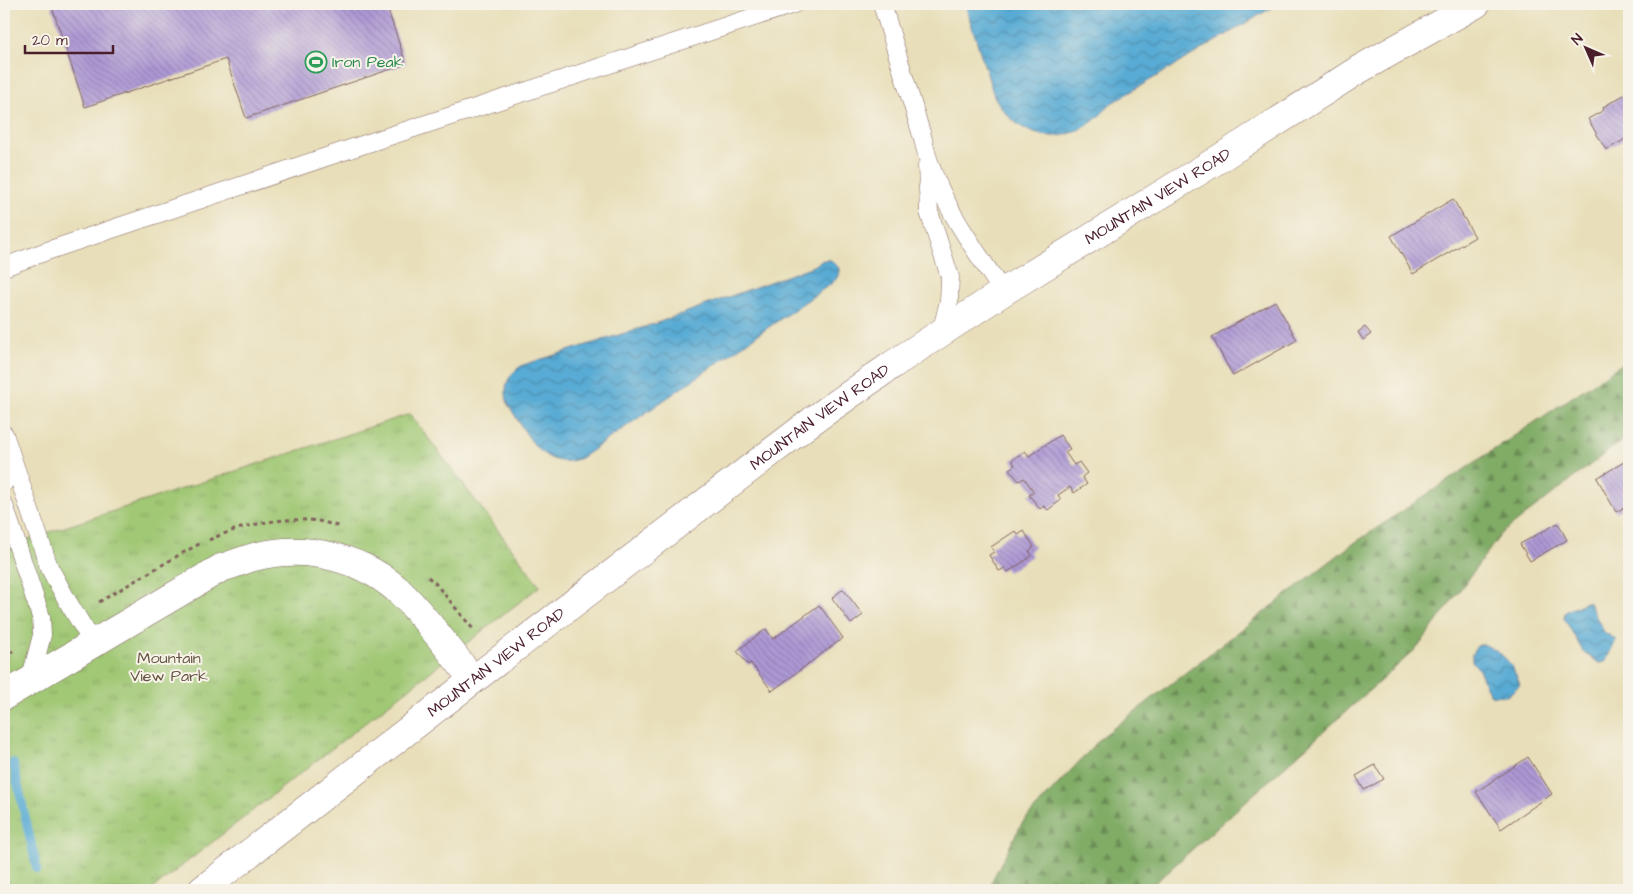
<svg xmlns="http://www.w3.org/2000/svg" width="1633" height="894" viewBox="0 0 1633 894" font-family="'Architects Daughter',sans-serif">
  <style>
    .forest { fill: url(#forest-firs); stroke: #656648 }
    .park { fill: url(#park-tufts); stroke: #757450 }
    .water { fill: url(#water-waves); stroke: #526580 }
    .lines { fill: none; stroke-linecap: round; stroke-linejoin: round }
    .stream { stroke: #59abd4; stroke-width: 9 }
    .building { fill: url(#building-back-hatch) }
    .service-casing { stroke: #81625d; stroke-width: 19 }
    .minor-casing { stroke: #81625d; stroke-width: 29 }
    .tertiary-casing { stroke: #81625d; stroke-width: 29 }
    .path { stroke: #81625d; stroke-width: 3; stroke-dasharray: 4 4; stroke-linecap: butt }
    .service { stroke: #fff; stroke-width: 18 }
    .minor { stroke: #fff; stroke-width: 28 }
    .tertiary { stroke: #fff; stroke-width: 28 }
    .labels { text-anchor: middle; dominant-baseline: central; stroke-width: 4; stroke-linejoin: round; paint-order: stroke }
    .leisure-label { font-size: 16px; fill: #27864d; stroke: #f7f3e8; text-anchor: start }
    .street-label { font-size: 16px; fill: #4a1f2b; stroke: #f7f3e8 }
    .park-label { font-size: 16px; fill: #645241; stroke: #f7f3e8 }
  </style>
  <defs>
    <pattern id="forest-firs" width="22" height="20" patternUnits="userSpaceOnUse" patternTransform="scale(1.25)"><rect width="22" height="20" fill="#80ac66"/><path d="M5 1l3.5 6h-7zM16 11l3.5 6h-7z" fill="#6b8b54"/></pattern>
    <pattern id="park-tufts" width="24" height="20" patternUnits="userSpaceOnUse" patternTransform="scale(1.25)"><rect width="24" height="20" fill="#a0c874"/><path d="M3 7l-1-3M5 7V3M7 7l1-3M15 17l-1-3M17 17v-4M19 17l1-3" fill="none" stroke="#8bab65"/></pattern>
    <pattern id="water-waves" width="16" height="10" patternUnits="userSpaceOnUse" patternTransform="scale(1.25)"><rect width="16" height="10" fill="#59abd4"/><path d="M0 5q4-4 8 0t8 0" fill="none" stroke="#4c8bac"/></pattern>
    <pattern id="building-back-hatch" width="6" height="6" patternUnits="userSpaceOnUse" patternTransform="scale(1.25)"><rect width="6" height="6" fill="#ad99d5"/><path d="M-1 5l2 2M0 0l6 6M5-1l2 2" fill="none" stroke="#8f7cad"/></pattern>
  </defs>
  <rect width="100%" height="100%" fill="#f7f3e8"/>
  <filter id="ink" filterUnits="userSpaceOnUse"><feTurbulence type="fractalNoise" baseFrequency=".02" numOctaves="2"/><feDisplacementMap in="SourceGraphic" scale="10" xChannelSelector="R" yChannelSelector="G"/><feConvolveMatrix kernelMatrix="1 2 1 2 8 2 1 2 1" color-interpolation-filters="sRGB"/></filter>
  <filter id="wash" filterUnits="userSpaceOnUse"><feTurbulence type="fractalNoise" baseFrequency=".0096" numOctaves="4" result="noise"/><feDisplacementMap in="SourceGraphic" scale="20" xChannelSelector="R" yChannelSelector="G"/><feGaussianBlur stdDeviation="1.12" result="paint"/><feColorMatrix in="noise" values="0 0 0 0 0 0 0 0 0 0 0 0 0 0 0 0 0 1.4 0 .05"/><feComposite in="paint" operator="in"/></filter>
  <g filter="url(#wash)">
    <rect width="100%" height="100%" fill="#e8dfba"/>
    <path class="forest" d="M1629,359V435L1501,534L1418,647L1147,890H987L1022,823L1102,737L1350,546Z"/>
    <path class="park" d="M410,414L540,586L151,890H4V547Z"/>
    <g class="water">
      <path d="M965,4H1278L1110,104C1075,149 1022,147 994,96Z"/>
      <path d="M825,260H831L839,268C839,275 838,278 832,283L581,458C542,473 527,433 509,406C502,389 507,374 523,365L657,323L816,265L820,261Z"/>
      <path d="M1588,601L1604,632L1616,640L1605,662L1599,663L1584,653L1564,618L1565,612Z"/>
      <path d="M1483,644C1505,654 1512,663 1520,685L1507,696L1491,695C1482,683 1484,673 1472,661V654L1477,646Z"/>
    </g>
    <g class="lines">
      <path class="stream" d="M13,763L37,869"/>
    </g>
    <g id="blocks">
      <g class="building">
        <path d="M51,4H386L406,64L246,118L226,59L85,107Z"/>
        <path d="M1629,92V137L1606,150L1588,119L1604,110L1603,107Z"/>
        <path d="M1453,199L1475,237L1413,274L1391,236Z"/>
        <path d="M1275,301L1297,340L1233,376L1212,337Z"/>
        <path d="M1365,327L1371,334L1363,340L1358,332Z"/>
        <path d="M1060,435L1070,449L1065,452L1074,465L1079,462L1087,473L1082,477L1087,484L1074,493L1070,487L1058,495L1061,500L1048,510L1044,506L1040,509L1029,495L1034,492L1024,478L1019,481L1009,469L1015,465L1012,460L1025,451L1029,456Z"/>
        <path d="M1629,459V505L1616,512L1597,478Z"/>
        <path d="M1558,523L1567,540L1530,561L1520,544Z"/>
        <path d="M1015,531L1018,535L1024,531L1034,547L1029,551L1032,556L1008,572L1005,568L999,571L989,555L994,552L991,547Z"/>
        <path d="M843,589L863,615L851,624L832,598Z"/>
        <path d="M819,605L843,638L772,691L751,663L748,665L737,651L766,629L773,639Z"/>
        <path d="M1528,757L1552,794L1501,829L1476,792Z"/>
        <path d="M1375,765L1384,779L1364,790L1356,776Z"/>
      </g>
    </g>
  </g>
  <g filter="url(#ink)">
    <use href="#blocks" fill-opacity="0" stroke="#81625d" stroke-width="1"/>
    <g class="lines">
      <g class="service-casing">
        <g id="service">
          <path d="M882,4L923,139C934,194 972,245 1003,292"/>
          <path d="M927,166L929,212L950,277L949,301L941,333"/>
          <path d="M4,267L47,251L362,145L794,4"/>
          <path d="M4,434L49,567L68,602L93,643"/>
          <path d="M4,483L12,461"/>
          <path d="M4,505L41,617L42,635L30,680"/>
        </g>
      </g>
      <g class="minor-casing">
        <path id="minor" d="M4,696L221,568C232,565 243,560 254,557C306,543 367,558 405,597C430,623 451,652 473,680"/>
      </g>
      <g class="tertiary-casing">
        <g id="tertiary">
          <path id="s1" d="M202,890L473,680L812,421L892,365L1003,292L1214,162L1358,70L1476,4"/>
        </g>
      </g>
      <g class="path">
        <path d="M209,540C239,526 274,518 307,520C318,520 330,524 341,527"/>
        <path d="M428,577L435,583L473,629"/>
        <path d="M99,602L179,555L203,542"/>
        <path d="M4,656L13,651"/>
      </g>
      <use href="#service" class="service"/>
      <use href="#minor" class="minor"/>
      <use href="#tertiary" class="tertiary"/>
    </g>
  </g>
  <defs>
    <g id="stadium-ring" transform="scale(1.125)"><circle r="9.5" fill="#f7f3e8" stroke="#2e9e5b" stroke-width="1.5"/><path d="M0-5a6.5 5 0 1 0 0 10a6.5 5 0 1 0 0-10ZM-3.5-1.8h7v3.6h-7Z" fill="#2e9e5b"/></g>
  </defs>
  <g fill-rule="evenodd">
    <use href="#stadium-ring" x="316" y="62"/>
  </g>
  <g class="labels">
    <g class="leisure-label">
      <text x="332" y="62">Iron Peak</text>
    </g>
    <g class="street-label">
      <text stroke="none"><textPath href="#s1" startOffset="1182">MOUNTAIN VIEW ROAD</textPath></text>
      <text stroke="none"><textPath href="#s1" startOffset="778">MOUNTAIN VIEW ROAD</textPath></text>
      <text stroke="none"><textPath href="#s1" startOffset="372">MOUNTAIN VIEW ROAD</textPath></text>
    </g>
    <g class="park-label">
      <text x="169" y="658">Mountain<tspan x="169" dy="18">View Park</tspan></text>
    </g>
  </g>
  <rect width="1633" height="894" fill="none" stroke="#f7f3e8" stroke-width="20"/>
  <g transform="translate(1586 48) rotate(315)" stroke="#f7f3e8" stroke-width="4" paint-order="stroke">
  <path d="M0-4L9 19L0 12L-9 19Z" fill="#4a1f2b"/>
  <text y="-8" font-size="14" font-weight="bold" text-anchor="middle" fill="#4a1f2b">N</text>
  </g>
  <path d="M25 45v8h88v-8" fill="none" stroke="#4a1f2b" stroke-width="2.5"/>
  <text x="32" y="45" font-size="15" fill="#4a1f2b" stroke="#f7f3e8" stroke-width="4" paint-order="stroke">20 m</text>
</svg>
